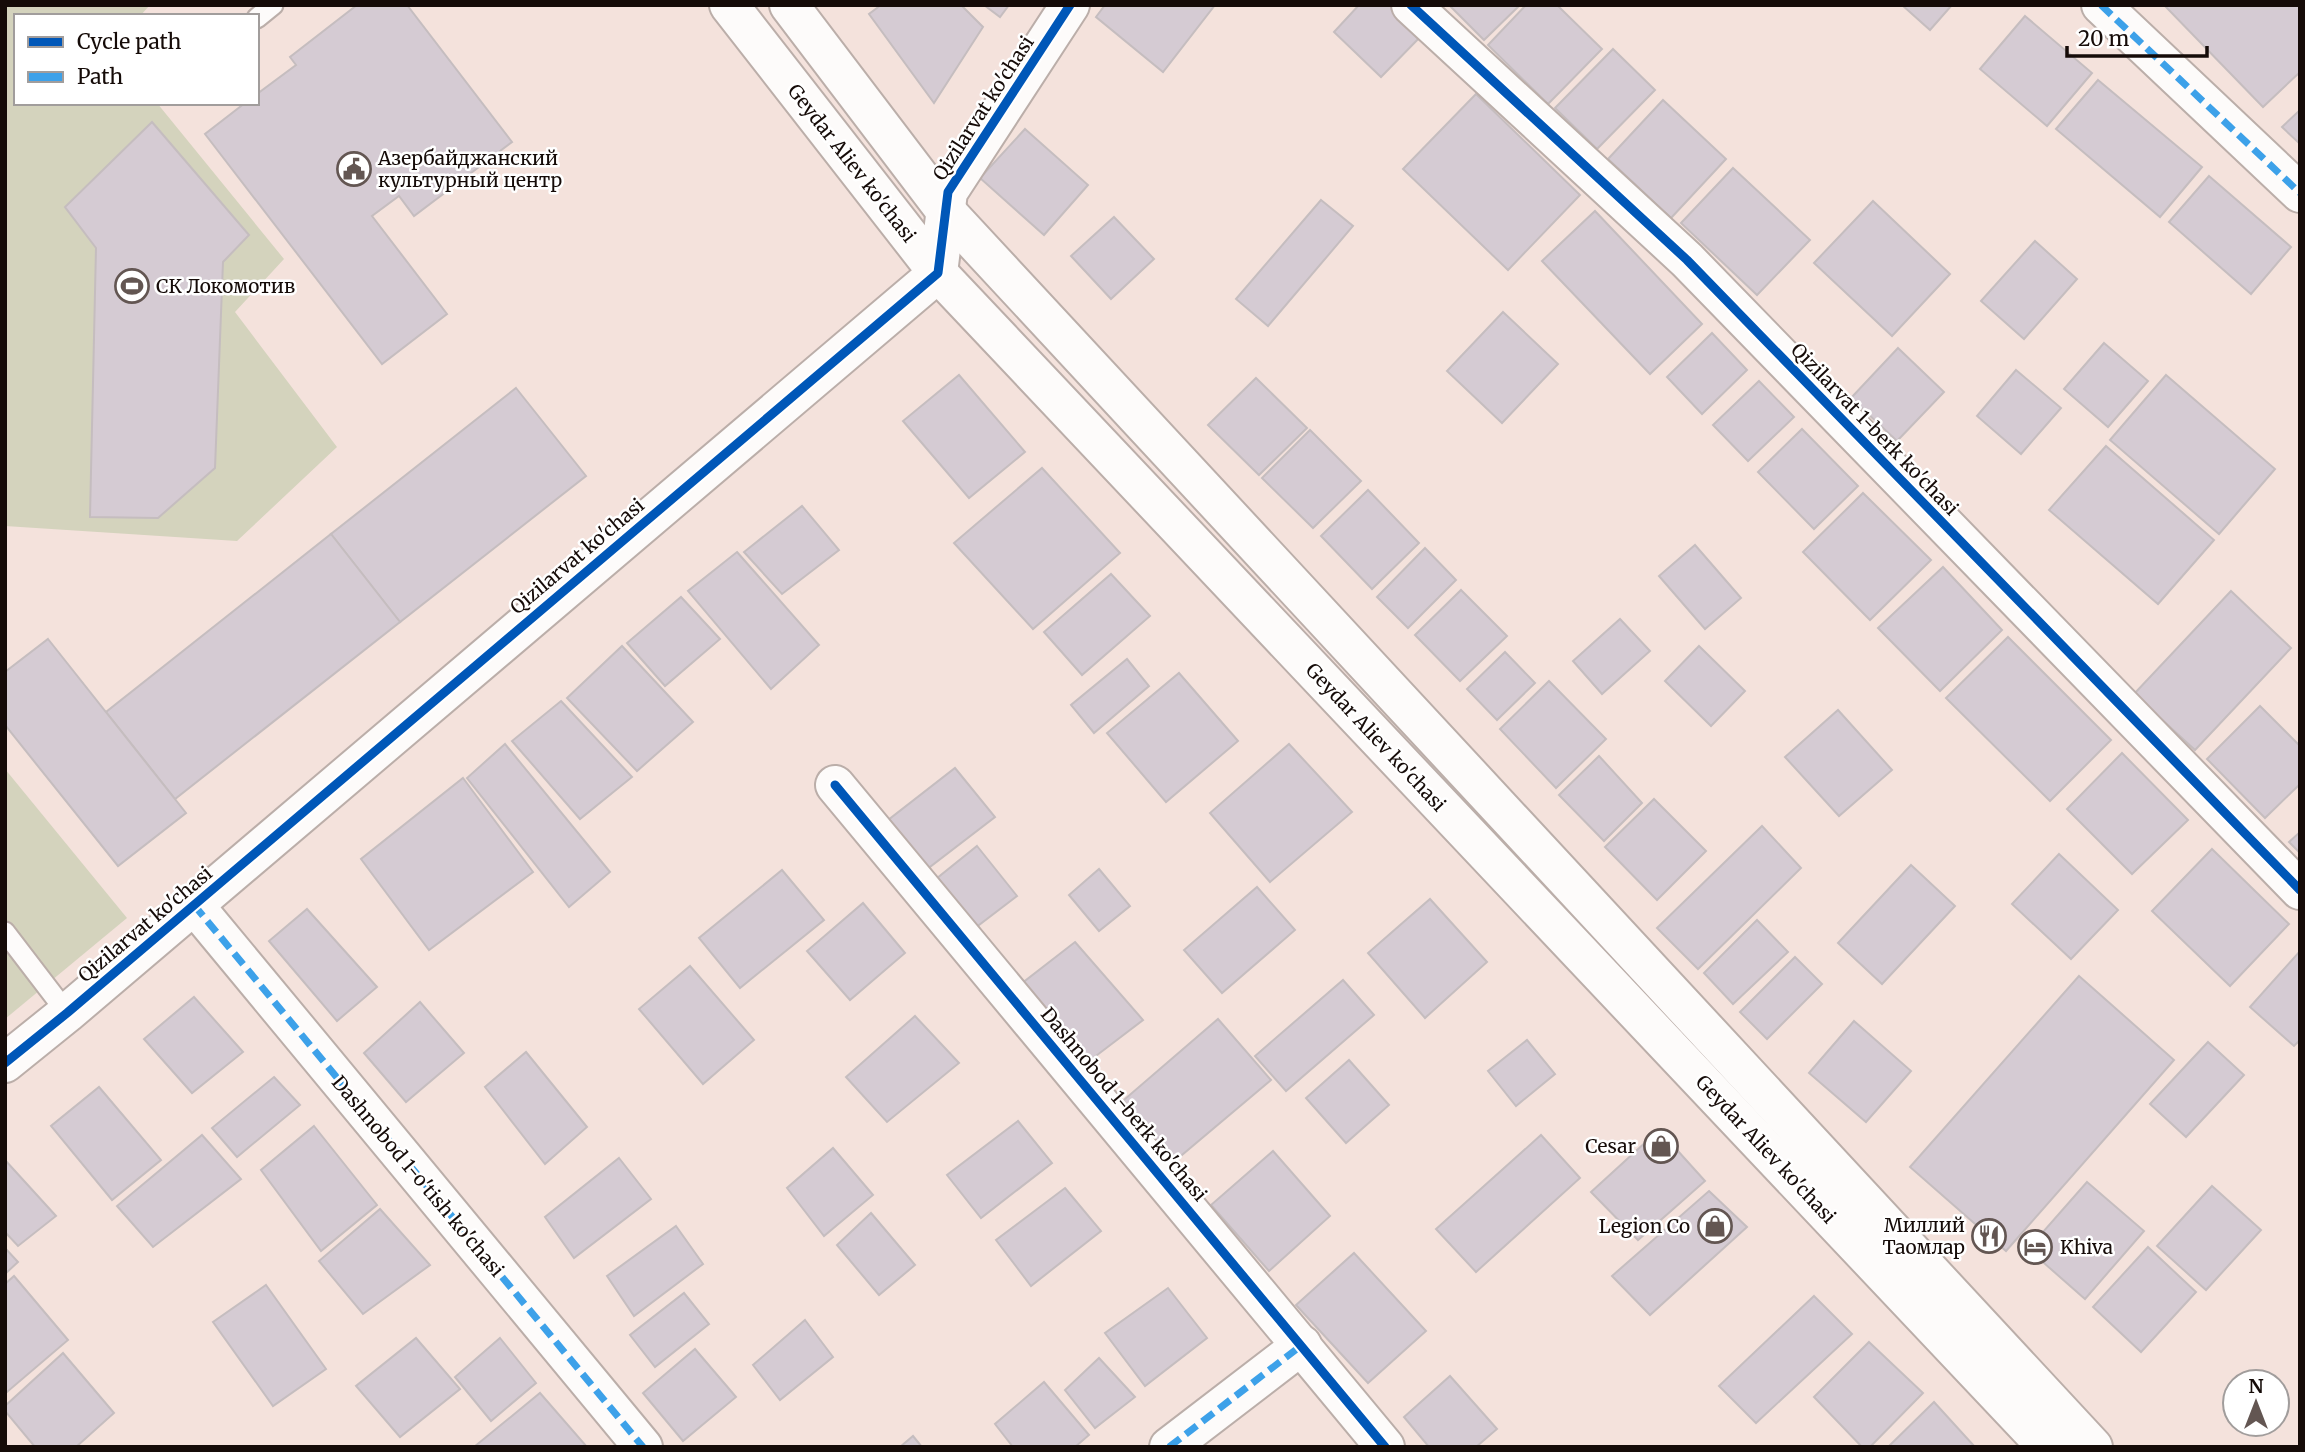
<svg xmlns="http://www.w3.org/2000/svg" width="2305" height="1452" viewBox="0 0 2305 1452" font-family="Merriweather,serif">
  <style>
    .green { fill: #d4d3bd }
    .building { fill: #d5cbd3; stroke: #c5bdbf; stroke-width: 2 }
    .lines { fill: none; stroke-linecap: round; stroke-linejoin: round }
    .lane-casing { stroke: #bbaea9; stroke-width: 23 }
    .street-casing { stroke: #bbaea9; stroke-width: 42 }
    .secondary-casing { stroke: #bbaea9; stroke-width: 42 }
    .lane { stroke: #fdfbfa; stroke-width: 19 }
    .street { stroke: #fdfbfa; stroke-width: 38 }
    .secondary { stroke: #fdfbfa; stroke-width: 38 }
    .quiet { stroke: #3da1e9; stroke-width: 7; stroke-dasharray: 14 7; stroke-linecap: butt }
    .cycleway-casing { stroke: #fff; stroke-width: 13 }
    .cycleway { stroke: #0057b8; stroke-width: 9 }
    .labels { text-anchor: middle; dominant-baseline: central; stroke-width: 5; stroke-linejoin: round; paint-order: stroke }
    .street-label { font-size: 19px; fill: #150b08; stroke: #fff }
    .poi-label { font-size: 19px; fill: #150b08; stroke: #fff; text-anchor: start }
  </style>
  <rect width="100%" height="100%" fill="#f4e2dc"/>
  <g class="green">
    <path d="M5,5H150L140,16H16V103H157L284,259L235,312L337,447L237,541L5,526Z"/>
    <path d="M5,769L127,918L5,1019Z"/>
  </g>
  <g class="building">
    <path d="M357,5H407L512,142L414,216L399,196L372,216L447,314L382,364L205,134L245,103H257V94L296,65L290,57Z"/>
    <path d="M881,5H961L983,27L934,103L869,14Z"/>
    <path d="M984,5H1009L1000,17Z"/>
    <path d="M1105,5H1215L1163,72L1096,17Z"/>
    <path d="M1359,5H1402L1427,30L1381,77L1334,32Z"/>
    <path d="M1449,5H1520L1484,40Z"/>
    <path d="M1526,5H1557L1602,49L1548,104L1488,45Z"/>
    <path d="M1902,5H1952L1930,30Z"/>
    <path d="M2164,5H2300V72L2263,107Z"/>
    <path d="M2025,16L2092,73L2047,126L1980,69Z"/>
    <path d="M1613,49L1655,90L1597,149L1555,108Z"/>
    <path d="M2098,80L2202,167L2160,217L2056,129Z"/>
    <path d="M1476,94L1580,195L1508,270L1403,169Z"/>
    <path d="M1663,100L1726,159L1671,218L1608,159Z"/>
    <path d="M2300,110V144L2282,127Z"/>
    <path d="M152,122L249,235L223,262L215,468L158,518L90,517L96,248L65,207Z"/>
    <path d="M1025,129L1088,185L1044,235L980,178Z"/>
    <path d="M1733,168L1810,240L1757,295L1681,223Z"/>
    <path d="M2209,176L2291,247L2251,294L2169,222Z"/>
    <path d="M1321,200L1353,226L1268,326L1236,299Z"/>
    <path d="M1873,201L1950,274L1892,336L1814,263Z"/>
    <path d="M1595,211L1702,324L1650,374L1542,261Z"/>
    <path d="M1114,217L1154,259L1111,299L1071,256Z"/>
    <path d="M2035,241L2077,279L2024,339L1981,301Z"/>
    <path d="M1503,312L1558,364L1502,423L1447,371Z"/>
    <path d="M1712,333L1747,370L1702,414L1667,377Z"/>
    <path d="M2104,343L2148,381L2108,427L2064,389Z"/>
    <path d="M1898,348L1944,392L1897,441L1851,398Z"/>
    <path d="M2016,370L2061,408L2021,454L1977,416Z"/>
    <path d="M959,375L1025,452L969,498L903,421Z"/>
    <path d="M2166,375L2275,469L2219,534L2110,440Z"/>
    <path d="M1256,378L1307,428L1259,475L1208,425Z"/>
    <path d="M1759,381L1794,417L1748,461L1713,425Z"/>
    <path d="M516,388L586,476L400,622L331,534Z"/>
    <path d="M1802,429L1858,486L1814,529L1758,472Z"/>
    <path d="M1310,430L1361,481L1313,528L1262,478Z"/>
    <path d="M2106,446L2214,540L2158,604L2049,510Z"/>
    <path d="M1042,468L1120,553L1033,629L954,543Z"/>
    <path d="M1368,490L1419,543L1372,589L1321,536Z"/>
    <path d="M1863,493L1931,560L1870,620L1803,552Z"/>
    <path d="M802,506L839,550L782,594L744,552Z"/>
    <path d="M331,534L400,622L175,799L106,712Z"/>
    <path d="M1695,545L1741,598L1705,629L1659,576Z"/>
    <path d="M1425,548L1456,580L1408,628L1377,597Z"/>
    <path d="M737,552L819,645L771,689L688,591Z"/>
    <path d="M1943,567L2002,630L1940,691L1878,628Z"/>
    <path d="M1111,574L1150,616L1082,675L1044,632Z"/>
    <path d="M1461,590L1507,636L1460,681L1415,635Z"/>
    <path d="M2231,591L2291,648L2195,750L2134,694Z"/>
    <path d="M681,597L720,639L665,686L627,643Z"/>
    <path d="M1620,619L1650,651L1602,694L1573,661Z"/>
    <path d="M2008,637L2111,740L2050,801L1946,698Z"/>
    <path d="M48,639L186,813L118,866L5,725V672Z"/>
    <path d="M622,646L693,722L637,771L567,698Z"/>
    <path d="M1699,646L1745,691L1711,726L1665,681Z"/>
    <path d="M1505,652L1535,683L1497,720L1467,689Z"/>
    <path d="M1127,659L1149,686L1094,733L1071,705Z"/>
    <path d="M1179,673L1238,741L1166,802L1107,733Z"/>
    <path d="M1549,681L1606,739L1556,788L1500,729Z"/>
    <path d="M561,701L632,777L580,819L512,741Z"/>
    <path d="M2260,706L2300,746V784L2265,818L2207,759Z"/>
    <path d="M1838,710L1892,770L1839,816L1785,757Z"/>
    <path d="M505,744L610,872L569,907L467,778Z"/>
    <path d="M1289,744L1352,812L1270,882L1210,813Z"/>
    <path d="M2122,753L2188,820L2132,874L2067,809Z"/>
    <path d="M1599,756L1642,803L1604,841L1559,795Z"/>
    <path d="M955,768L995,817L922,873L883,824Z"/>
    <path d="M463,778L533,872L429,950L361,859Z"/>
    <path d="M1654,799L1706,851L1657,900L1605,847Z"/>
    <path d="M1762,826L1801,868L1698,969L1657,928Z"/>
    <path d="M2300,832V853L2289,842Z"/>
    <path d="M977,846L1017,896L975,928L936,879Z"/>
    <path d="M2212,849L2289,924L2230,986L2152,911Z"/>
    <path d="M2059,854L2118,910L2071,959L2012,904Z"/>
    <path d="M1911,865L1955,906L1882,984L1838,943Z"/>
    <path d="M1099,869L1130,906L1099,931L1069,895Z"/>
    <path d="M782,870L824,920L740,988L699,938Z"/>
    <path d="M1257,887L1295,930L1222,993L1184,950Z"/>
    <path d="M1430,899L1487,962L1425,1018L1368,953Z"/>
    <path d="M863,903L905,953L850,1000L807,951Z"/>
    <path d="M307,909L377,987L337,1021L269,941Z"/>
    <path d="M1757,920L1788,952L1733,1004L1704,973Z"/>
    <path d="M1075,942L1143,1020L1088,1062L1021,984Z"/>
    <path d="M2300,951V1040L2294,1046L2250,1007Z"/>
    <path d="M1795,957L1822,984L1767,1039L1740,1012Z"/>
    <path d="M690,966L754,1040L703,1084L639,1009Z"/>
    <path d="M2079,976L2174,1060L2006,1251L1910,1167Z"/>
    <path d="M1343,980L1374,1015L1286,1091L1255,1056Z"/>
    <path d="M194,997L243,1052L192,1093L144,1039Z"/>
    <path d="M420,1002L464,1053L406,1102L364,1053Z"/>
    <path d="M915,1016L959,1063L887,1122L846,1077Z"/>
    <path d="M1218,1019L1271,1080L1170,1165L1118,1105Z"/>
    <path d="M1854,1021L1911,1071L1866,1122L1809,1073Z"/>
    <path d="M1527,1040L1555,1074L1516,1106L1488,1071Z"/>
    <path d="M2208,1042L2244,1075L2186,1137L2150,1104Z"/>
    <path d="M526,1052L587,1127L545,1164L485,1087Z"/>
    <path d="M1349,1060L1389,1105L1346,1143L1306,1098Z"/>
    <path d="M274,1077L300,1105L237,1157L212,1128Z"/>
    <path d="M99,1087L161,1160L112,1200L51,1126Z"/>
    <path d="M1018,1121L1052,1163L981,1218L947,1175Z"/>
    <path d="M314,1126L377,1205L321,1251L261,1170Z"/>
    <path d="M1659,1130L1705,1181L1638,1240L1591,1192Z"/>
    <path d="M202,1135L241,1179L153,1247L117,1206Z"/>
    <path d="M1541,1135L1580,1178L1476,1272L1436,1229Z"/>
    <path d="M833,1148L873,1195L824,1236L787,1188Z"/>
    <path d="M1273,1151L1330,1216L1269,1271L1211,1205Z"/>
    <path d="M619,1158L651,1199L574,1258L545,1217Z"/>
    <path d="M5,1160L56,1216L18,1246L5,1232Z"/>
    <path d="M2087,1182L2144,1231L2085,1299L2028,1249Z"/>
    <path d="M2212,1186L2261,1230L2206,1290L2157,1246Z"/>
    <path d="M1065,1188L1101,1231L1031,1286L996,1240Z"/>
    <path d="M1709,1191L1747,1227L1650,1315L1612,1276Z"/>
    <path d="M380,1209L430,1265L363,1314L319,1261Z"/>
    <path d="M871,1213L915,1265L879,1295L837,1245Z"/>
    <path d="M676,1226L703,1264L634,1316L607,1276Z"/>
    <path d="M2148,1247L2196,1292L2141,1352L2093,1307Z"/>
    <path d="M5,1248L18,1262L5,1274Z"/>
    <path d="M1354,1253L1426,1331L1368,1383L1296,1305Z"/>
    <path d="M14,1276L68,1340L7,1392L5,1390V1284Z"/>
    <path d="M266,1285L326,1369L273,1406L213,1322Z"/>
    <path d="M1168,1288L1207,1338L1145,1386L1105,1333Z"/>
    <path d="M684,1293L709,1324L655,1367L630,1335Z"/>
    <path d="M1814,1296L1852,1334L1756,1423L1719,1386Z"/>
    <path d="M805,1320L833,1357L780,1400L753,1365Z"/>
    <path d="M416,1338L460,1389L400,1437L356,1386Z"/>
    <path d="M500,1338L536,1383L491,1421L455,1377Z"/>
    <path d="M1869,1342L1923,1393L1870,1447H1862L1814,1397Z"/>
    <path d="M695,1349L736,1397L683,1441L643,1393Z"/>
    <path d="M63,1353L114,1413L76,1447H35L5,1411V1406Z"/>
    <path d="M1099,1358L1135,1397L1095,1428L1065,1390Z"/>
    <path d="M1450,1376L1497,1429L1476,1447H1429L1404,1417Z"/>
    <path d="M1044,1382L1089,1435L1075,1447H1013L995,1424Z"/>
    <path d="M540,1393L587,1447H474Z"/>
    <path d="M1934,1402L1975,1447H1888Z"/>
    <path d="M913,1436L922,1447H900Z"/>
  </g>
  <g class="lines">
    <g class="lane-casing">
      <g id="lane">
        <path d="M257,18L273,5"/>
        <path d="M5,932L67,1013"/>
      </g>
    </g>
    <g class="street-casing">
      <g id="street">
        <path d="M1411,5L1687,260L2300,890"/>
        <path d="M2101,5L2300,193"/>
        <path d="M835,785L1385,1447"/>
        <path d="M194,905L643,1447"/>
        <path d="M5,1063L67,1013L938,273L948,192L1070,5"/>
        <path d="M1169,1447L1302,1345"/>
      </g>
    </g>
    <g class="secondary-casing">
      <g id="secondary">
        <path d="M729,5L938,273L2047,1447"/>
        <path d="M789,5L944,209L2093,1447"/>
      </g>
    </g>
    <use href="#lane" class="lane"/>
    <use href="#street" class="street"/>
    <use href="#secondary" class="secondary"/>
    <g class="quiet">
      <path d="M2101,5L2300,193"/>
      <path d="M194,905L643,1447"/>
      <path d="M1169,1447L1302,1345"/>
    </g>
    <g class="cycleway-casing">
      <g id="cycleway">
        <path d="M1411,5L1687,260L2300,890"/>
        <path d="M835,785L1385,1447"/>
        <path d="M5,1063L67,1013L938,273L948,192L1070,5"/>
      </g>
    </g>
    <use href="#cycleway" class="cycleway"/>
  </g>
  <defs>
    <g id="civic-ring" transform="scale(1.75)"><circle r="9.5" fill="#fff" stroke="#635652" stroke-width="1.5"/><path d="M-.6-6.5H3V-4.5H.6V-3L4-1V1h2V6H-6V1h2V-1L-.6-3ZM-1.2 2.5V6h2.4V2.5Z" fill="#635652"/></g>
    <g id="stadium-ring" transform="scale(1.75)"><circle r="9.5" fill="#fff" stroke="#635652" stroke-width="1.5"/><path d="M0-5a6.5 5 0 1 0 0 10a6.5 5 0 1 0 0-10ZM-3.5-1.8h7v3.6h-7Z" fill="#635652"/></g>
    <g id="shop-ring" transform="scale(1.75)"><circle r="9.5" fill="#fff" stroke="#635652" stroke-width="1.5"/><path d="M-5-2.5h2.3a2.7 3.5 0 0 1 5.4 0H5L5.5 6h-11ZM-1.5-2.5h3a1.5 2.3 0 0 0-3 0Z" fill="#635652"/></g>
    <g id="restaurant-ring" transform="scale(1.75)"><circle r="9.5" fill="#fff" stroke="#635652" stroke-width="1.5"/><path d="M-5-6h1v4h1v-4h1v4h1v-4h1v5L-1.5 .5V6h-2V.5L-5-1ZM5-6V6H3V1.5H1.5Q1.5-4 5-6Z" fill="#635652"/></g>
    <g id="hotel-ring" transform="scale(1.75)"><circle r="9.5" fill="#fff" stroke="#635652" stroke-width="1.5"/><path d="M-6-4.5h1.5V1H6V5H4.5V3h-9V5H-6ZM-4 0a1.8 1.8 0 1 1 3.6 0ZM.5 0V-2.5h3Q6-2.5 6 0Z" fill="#635652"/></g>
  </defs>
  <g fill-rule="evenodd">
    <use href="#civic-ring" x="354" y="169"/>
    <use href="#stadium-ring" x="132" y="286"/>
    <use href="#shop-ring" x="1661" y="1146"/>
    <use href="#shop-ring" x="1715" y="1226"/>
    <use href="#restaurant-ring" x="1989" y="1236"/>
    <use href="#hotel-ring" x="2035" y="1247"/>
  </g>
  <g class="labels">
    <g class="street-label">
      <text transform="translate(983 108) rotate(-57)">Qizilarvat ko'chasi</text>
      <text transform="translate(852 163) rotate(52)">Geydar Aliev ko'chasi</text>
      <text transform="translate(1875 429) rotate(46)">Qizilarvat 1-berk ko'chasi</text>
      <text transform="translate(577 556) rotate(-40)">Qizilarvat ko'chasi</text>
      <text transform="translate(1376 737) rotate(47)">Geydar Aliev ko'chasi</text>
      <text transform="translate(145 924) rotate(-40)">Qizilarvat ko'chasi</text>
      <text transform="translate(1124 1104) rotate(50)">Dashnobod 1-berk ko'chasi</text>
      <text transform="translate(1766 1149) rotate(47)">Geydar Aliev ko'chasi</text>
      <text transform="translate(418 1176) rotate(50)">Dashnobod 1-o'tish ko'chasi</text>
    </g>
    <g class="poi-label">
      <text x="378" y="158">Азербайджанский<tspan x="378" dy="22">культурный центр</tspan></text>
      <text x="156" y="286">СК Локомотив</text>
      <text x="1636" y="1146" text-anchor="end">Cesar</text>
      <text x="1965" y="1225" text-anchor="end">Миллий<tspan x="1965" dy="22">Таомлар</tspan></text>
      <text x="1690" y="1226" text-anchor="end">Legion Co</text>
      <text x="2060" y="1247">Khiva</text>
    </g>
  </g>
  <rect width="2305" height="1452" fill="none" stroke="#150b08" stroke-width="14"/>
  <rect x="14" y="14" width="245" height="91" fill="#ffffff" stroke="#a19d9c" stroke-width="2"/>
  <rect x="28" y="37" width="35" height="10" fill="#0057b8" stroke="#a19d9c" stroke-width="2"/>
  <text x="77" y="49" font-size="21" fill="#150b08">Cycle path</text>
  <rect x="28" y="72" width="35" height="10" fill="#3da1e9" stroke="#a19d9c" stroke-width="2"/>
  <text x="77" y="84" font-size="21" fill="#150b08">Path</text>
  <g transform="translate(2256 1403)"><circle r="33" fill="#ffffff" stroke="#a19d9c" stroke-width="2"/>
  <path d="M0-5L12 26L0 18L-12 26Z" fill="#635652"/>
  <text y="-10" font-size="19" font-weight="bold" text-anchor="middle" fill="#150b08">N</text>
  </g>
  <path d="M2067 46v10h140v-10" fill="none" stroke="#150b08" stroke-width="3.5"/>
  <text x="2078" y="46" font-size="21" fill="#150b08" stroke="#ffffff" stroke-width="5" paint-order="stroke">20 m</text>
</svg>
